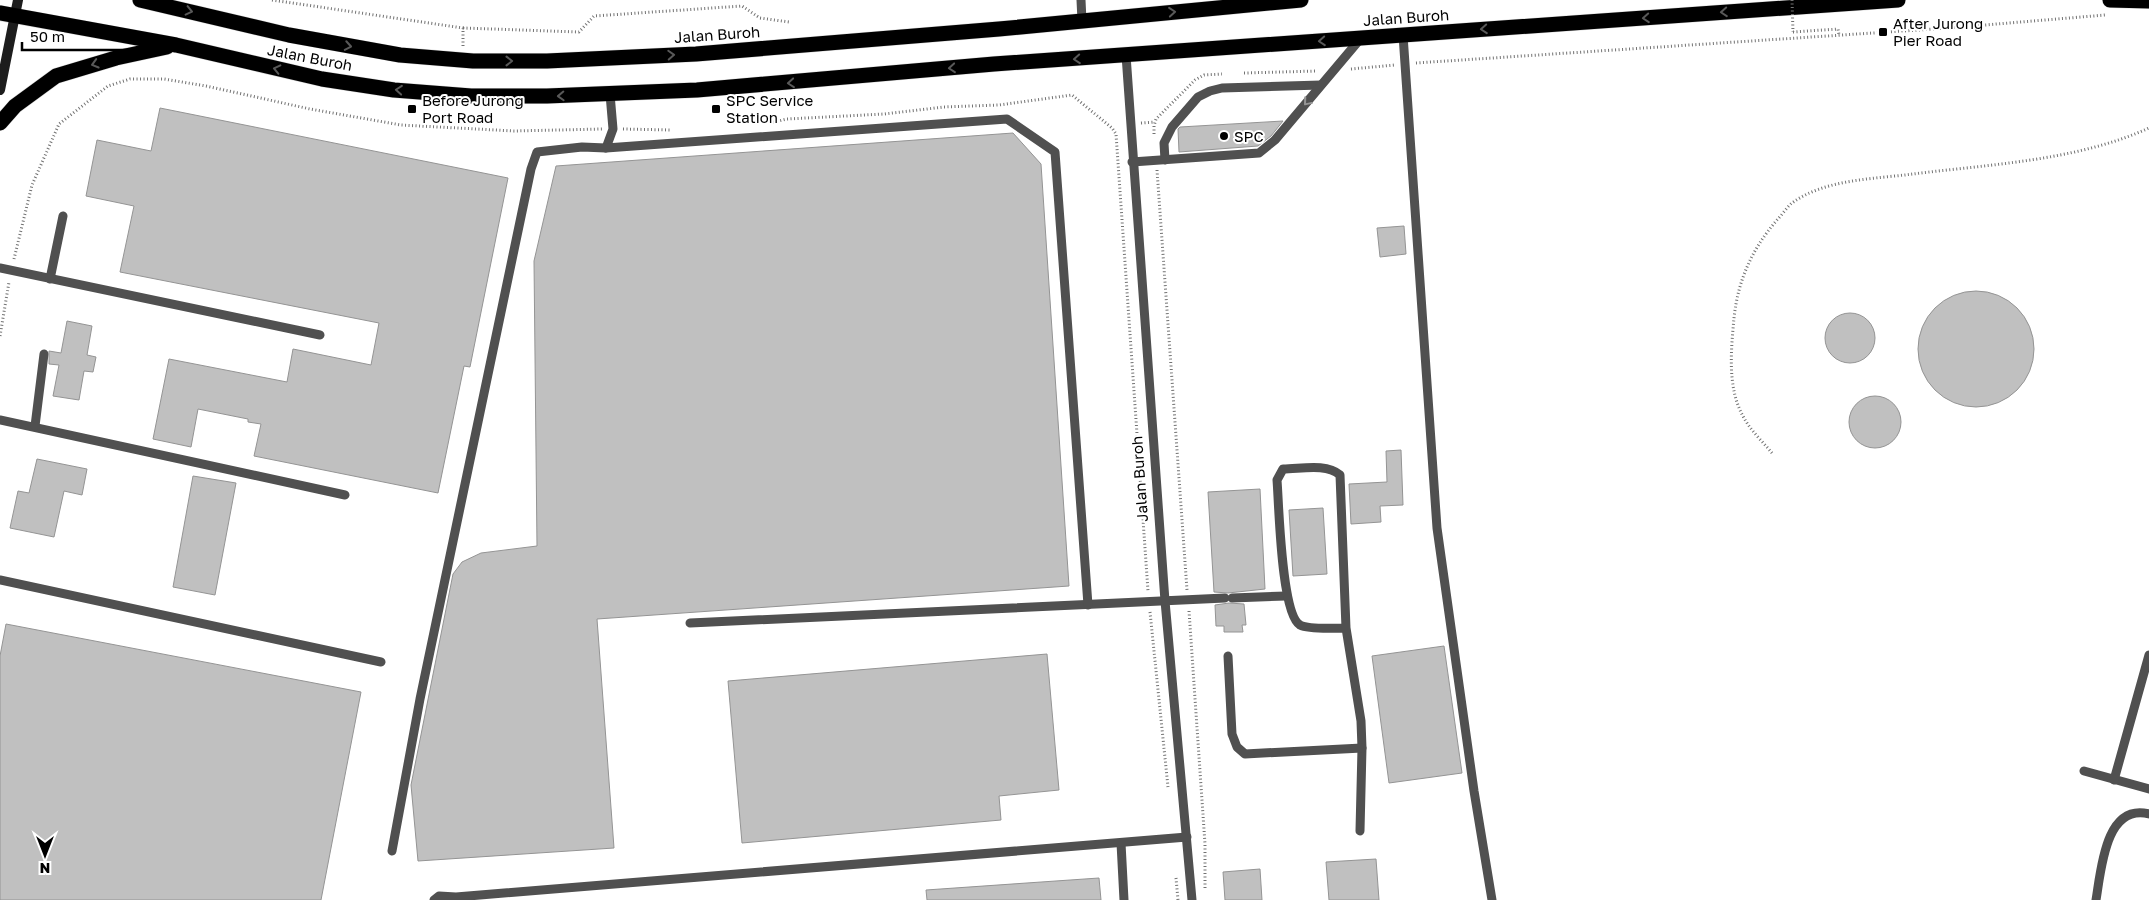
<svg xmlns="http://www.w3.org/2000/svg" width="2149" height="900" viewBox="0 0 2149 900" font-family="'Golos Text',sans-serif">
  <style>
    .building { fill: #c0c0c0; stroke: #949494 }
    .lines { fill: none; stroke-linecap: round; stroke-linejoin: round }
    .highway-casing { stroke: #dbdbdb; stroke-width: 16 }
    .path { stroke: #727272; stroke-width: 3; stroke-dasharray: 1 2.5; stroke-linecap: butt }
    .lane { stroke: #505050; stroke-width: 9 }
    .secondary { stroke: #1d1d1d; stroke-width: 10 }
    .highway { stroke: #000; stroke-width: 15 }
    .path-bridge { stroke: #727272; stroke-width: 3; stroke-dasharray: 1 2.5; stroke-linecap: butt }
    .oneway { stroke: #595959 }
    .oneway2 { stroke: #969696 }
    .poi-dot { fill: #000; stroke: #fff; stroke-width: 2 }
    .labels { text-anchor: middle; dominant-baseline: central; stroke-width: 4; stroke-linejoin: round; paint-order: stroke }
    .street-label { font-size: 15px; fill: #000; stroke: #fff }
    .poi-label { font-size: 15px; fill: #000; stroke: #fff; text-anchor: start }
  </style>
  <rect width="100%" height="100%" fill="#fff"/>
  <g class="building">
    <path d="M160,108L508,178L470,367L464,366L438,493L254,456L261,424L248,422V419L198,409L191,447L153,439L169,359L287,382L293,349L371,365L379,323L120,272L134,206L86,196L97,140L151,151Z"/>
    <path d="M1283,121L1271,136L1258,146L1179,152L1178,129L1180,127Z"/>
    <path d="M1013,133L1041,164L1069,586L597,619L614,848L418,861L411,785L453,574L462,562L481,553L537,546L534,261L556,166Z"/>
    <path d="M1404,226L1406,254L1380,257L1377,228Z"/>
    <circle cx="1976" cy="349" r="58"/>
    <circle cx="1850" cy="338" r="25"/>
    <path d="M67,321L92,326L87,355L96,357L93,372L84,371L79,400L53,396L59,365L49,364V351L61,353Z"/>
    <circle cx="1875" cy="422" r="26"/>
    <path d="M1401,450L1403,505L1380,506L1381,522L1351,524L1349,484L1387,482L1386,451Z"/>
    <path d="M37,459L87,469L82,495L64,491L54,537L10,528L18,491L29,493Z"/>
    <path d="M193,476L236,483L215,595L173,587Z"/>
    <path d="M1260,489L1265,589L1228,593L1214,592L1208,492Z"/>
    <path d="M1323,508L1327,574L1293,576L1289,510Z"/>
    <path d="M1229,603L1244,604L1246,625H1242L1243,632H1224V626H1216L1215,605Z"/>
    <path d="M6,624L361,692L321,900H0V656Z"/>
    <path d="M1444,646L1462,773L1389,783L1372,656Z"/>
    <path d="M1047,654L1059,790L999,796L1001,820L742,843L728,681Z"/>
    <path d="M1376,859L1379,900H1329L1326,862Z"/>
    <path d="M1260,869L1262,900H1225L1223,872Z"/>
    <path d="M1099,878L1101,900H927L926,890Z"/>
  </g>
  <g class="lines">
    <g class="highway-casing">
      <g id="highway">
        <path d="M140,0L289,35L400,55L473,61H547L696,54L999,29L1301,0"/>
        <path d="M2110,0L2149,1"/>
        <path d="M0,13L176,45L322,79L394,90L471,96H547L697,90L994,64L1898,0"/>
        <path d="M0,123L15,106L56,76L116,58L167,47"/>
      </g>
    </g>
    <g class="path">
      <path d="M272,0L463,28V47"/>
      <path d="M463,28L579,32L594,16L742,6L760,18L789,22"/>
      <path d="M1793,32L1838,29L1839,35"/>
      <path d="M1416,63L1949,28L2105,15"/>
      <path d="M1351,69L1395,65"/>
      <path d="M1244,73L1317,71"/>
      <path d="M770,123L787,119L884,114L944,107L999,105L1072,95L1112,128L1116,134L1148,591"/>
      <path d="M1141,123L1155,122"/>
      <path d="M623,129L672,130"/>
      <path d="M1154,134V126L1156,119L1195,80L1204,75L1222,74"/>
      <path d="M1157,170L1187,590"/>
      <path d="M14,259L32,185L59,124L108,86L130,79H164L206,86L310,109L401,125L514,131L602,129"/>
      <path d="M0,336L9,282"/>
      <path d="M1772,453C1763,442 1751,431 1744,418C1727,389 1731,351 1734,318C1738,280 1752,249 1777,220C1782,215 1787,207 1792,203C1825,179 1874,179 1913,174C1992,164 2076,161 2149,128"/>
      <path d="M1189,611L1205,844V889"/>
      <path d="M1150,612L1168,787"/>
      <path d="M1176,878L1178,900"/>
    </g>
    <g class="lane">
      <path d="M1081,0L1082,21"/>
      <path d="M1403,35L1437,528L1474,791L1492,900"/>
      <path d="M1126,55L1165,601L1192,900"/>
      <path d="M606,148L613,129L610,94"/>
      <path d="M1165,160L1164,143L1172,127L1198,97L1210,91L1222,88L1321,85"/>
      <path d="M1132,162L1259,153L1275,140L1361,38"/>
      <path d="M0,268L320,335"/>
      <path d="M50,279L63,216"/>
      <path d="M0,420L345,495"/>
      <path d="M35,426L44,354"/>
      <path d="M0,580L381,662"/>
      <path d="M1232,598L1286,596"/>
      <path d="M690,623L1225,598"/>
      <path d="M1346,628C1335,628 1310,630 1300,625C1281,614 1279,504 1277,480L1283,469C1301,469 1326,463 1340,475L1346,628L1361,721L1362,748L1360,831"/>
      <path d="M1228,656L1232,734L1237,747L1245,754L1362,748"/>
      <path d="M2084,771L2149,789"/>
      <path d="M2114,780L2149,655"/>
      <path d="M1121,843L1124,900"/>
      <path d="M392,851L420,699L531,169L537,152L582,147L606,148L1007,119L1055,152L1088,605"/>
      <path d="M434,900L439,896L456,897L1187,837"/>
      <path d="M2096,900C2101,871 2105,803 2149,814"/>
    </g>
    <path class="secondary" d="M0,90L18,0"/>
    <use href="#highway" class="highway"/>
    <path class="path-bridge" d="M1792,0L1793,32"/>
  </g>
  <defs><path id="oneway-chevron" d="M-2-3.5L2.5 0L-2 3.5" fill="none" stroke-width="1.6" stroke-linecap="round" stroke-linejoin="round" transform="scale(1.25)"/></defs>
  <g class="oneway">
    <use href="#oneway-chevron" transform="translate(189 11) rotate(13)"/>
    <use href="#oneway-chevron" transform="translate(1172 12) rotate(-5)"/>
    <use href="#oneway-chevron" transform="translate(1724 12) rotate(176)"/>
    <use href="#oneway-chevron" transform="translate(1646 18) rotate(176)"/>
    <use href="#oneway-chevron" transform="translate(1484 29) rotate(176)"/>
    <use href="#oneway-chevron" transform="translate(1322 41) rotate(176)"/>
    <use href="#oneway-chevron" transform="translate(348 46) rotate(10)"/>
    <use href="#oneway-chevron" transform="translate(671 55) rotate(-3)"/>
    <use href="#oneway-chevron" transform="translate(1077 59) rotate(176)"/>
    <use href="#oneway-chevron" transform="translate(509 61)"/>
    <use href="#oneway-chevron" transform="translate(95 64) rotate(164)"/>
    <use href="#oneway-chevron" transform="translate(952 68) rotate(175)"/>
    <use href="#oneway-chevron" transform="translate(277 69) rotate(-167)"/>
    <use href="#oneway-chevron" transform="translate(791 83) rotate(175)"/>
    <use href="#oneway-chevron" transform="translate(399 90) rotate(-175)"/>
    <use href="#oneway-chevron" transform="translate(561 96) rotate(178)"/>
  </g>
  <use class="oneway2" href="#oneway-chevron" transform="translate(1307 102) rotate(130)"/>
  <g class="poi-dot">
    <rect x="1878" y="27" width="10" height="10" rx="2.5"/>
    <rect x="407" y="104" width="10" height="10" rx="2.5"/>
    <rect x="711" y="104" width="10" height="10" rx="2.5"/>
    <circle cx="1224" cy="136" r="5"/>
  </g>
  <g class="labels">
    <g class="street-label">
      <text transform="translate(1406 17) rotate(-4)">Jalan Buroh</text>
      <text transform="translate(717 34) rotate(-4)">Jalan Buroh</text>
      <text transform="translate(310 57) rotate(11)">Jalan Buroh</text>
      <text transform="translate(1139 479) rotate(-94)">Jalan Buroh</text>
    </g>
    <g class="poi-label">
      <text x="1893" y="23">After Jurong<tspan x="1893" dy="17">Pier Road</tspan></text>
      <text x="422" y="100">Before Jurong<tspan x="422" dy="17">Port Road</tspan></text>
      <text x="726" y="100">SPC Service<tspan x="726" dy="17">Station</tspan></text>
      <text x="1234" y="136">SPC</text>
    </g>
  </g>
  <g transform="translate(45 855) rotate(180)" stroke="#ffffff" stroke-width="4" paint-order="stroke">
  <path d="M0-4L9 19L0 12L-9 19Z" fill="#000000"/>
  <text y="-8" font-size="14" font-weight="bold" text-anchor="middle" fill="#000000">N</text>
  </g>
  <path d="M22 42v8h119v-8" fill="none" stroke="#000000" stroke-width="2.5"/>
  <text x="30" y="42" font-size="15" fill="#000000" stroke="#ffffff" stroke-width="4" paint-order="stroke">50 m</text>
</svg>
